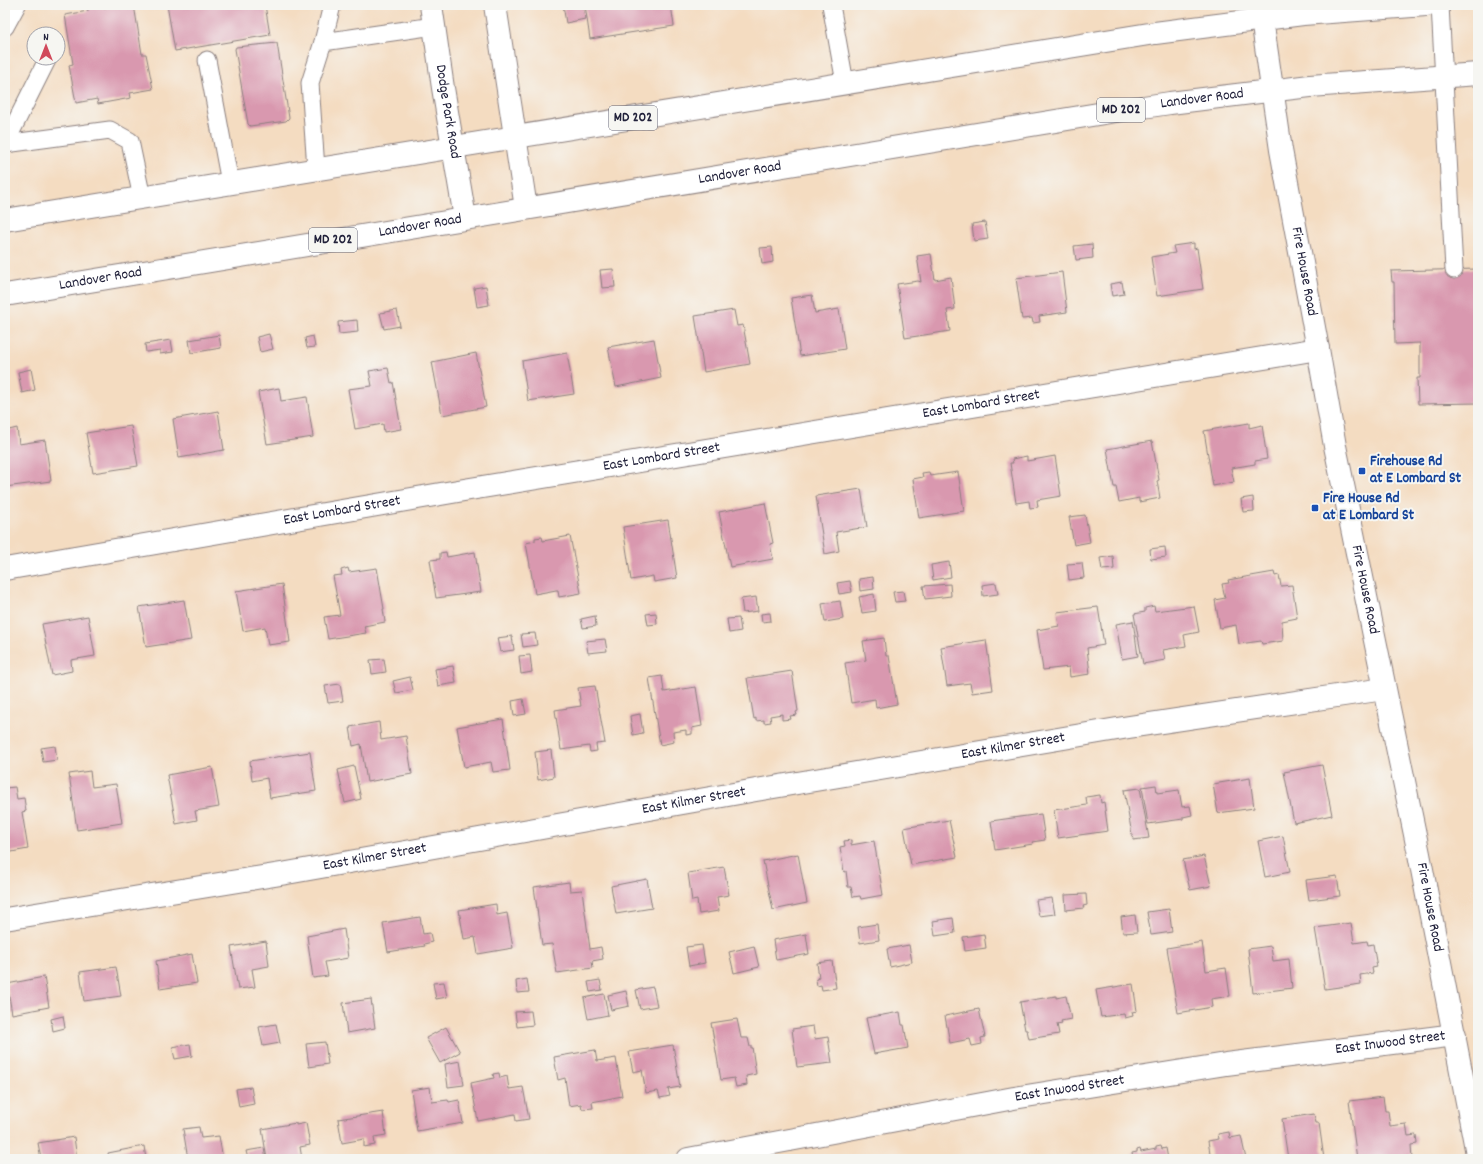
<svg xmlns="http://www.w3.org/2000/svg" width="1483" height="1164" viewBox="0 0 1483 1164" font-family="Dekko,sans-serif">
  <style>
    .building { fill: #d998af }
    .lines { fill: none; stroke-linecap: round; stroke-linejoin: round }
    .service-casing { stroke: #8b7f7e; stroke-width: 19 }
    .minor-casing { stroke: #8b7f7e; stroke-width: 24 }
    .tertiary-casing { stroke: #8b7f7e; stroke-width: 24 }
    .primary-casing { stroke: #8b7f7e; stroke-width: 24 }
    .service { stroke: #fff; stroke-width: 17 }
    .minor { stroke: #fff; stroke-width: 22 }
    .tertiary { stroke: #fff; stroke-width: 22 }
    .primary { stroke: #fff; stroke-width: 22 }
    .transit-dot { fill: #1a4fb4; stroke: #f6f6f2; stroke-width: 1.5 }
    .labels { text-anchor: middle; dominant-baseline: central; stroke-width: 4; stroke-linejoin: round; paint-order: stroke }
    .shield { fill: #f6f6f2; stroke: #626272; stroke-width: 1 }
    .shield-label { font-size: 14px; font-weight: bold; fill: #22223b }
    .street-label { font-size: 15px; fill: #22223b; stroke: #f6f6f2 }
    .transit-label { font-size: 15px; font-weight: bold; fill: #164399; stroke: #f6f6f2; text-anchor: start }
  </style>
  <rect width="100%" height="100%" fill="#f6f6f2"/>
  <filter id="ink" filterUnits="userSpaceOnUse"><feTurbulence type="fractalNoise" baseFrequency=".025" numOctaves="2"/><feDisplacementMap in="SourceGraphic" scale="8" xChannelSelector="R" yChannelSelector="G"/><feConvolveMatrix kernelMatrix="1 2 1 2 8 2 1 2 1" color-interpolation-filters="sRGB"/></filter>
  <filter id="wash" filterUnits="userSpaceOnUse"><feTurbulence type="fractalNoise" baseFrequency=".012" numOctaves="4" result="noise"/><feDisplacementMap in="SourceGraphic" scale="16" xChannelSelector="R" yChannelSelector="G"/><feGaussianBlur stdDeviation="0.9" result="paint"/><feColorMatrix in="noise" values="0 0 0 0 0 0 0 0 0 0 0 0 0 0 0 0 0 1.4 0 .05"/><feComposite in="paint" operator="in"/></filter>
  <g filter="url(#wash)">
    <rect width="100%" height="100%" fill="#f4dcc1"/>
    <g id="blocks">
      <g class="building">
        <path d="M87,5H104V8L119,5H134L142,54H146L153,89L130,93L131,98L98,104L97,99L76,103L69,65L73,64L65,15L88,11Z"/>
        <path d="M167,5H265L270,35L175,51Z"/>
        <path d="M563,5H583L585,19L566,23Z"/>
        <path d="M585,5H671L674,26L590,39Z"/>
        <path d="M277,43L289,118L286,121L250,126L248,124L235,49L236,47Z"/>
        <path d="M985,222L988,239L974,241L972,224Z"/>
        <path d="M1194,243V249L1197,248L1203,289L1157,296L1151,257L1175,253L1173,246Z"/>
        <path d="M1092,244L1093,258L1076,260L1074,246Z"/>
        <path d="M772,247L773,262L762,264L760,248Z"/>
        <path d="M931,254L935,280L951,277L955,309L947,310L950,331L905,338L897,284L918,281L921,282L917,256Z"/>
        <path d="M613,269L615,287L602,288L600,270Z"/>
        <path d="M1478,269V403L1418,404L1417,378H1420V343L1395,344L1394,282H1392L1391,271Z"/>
        <path d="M1062,272L1067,312L1039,316L1040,322L1033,323L1032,318L1022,319L1016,278Z"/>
        <path d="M1122,282L1124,294L1112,296L1110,284Z"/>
        <path d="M486,286L489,305L477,307L474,288Z"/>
        <path d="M812,295L815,313L839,309L845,349L800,356L791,298Z"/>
        <path d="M397,310L400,326L384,329L380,313Z"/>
        <path d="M734,310L737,326L743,325L750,364L704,372L695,316Z"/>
        <path d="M357,320L358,332L339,334L338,322Z"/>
        <path d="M269,334L273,349L260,352L257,337Z"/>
        <path d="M219,335L221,348L191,353L189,340Z"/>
        <path d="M313,336L315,347L307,348L305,338Z"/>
        <path d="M654,339L661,378L616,387L608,347Z"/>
        <path d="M171,340L173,352L160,354V350L146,352L145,344Z"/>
        <path d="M476,353L486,407L442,415L432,362Z"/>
        <path d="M567,353L574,394L528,401L522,361Z"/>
        <path d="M388,368L391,383L393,382L401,429L384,432L383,424L355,429L348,389L372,386L369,371Z"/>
        <path d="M31,369L35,390L22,393L18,372Z"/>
        <path d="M279,388L281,401L307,397L313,437L267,444L258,392Z"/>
        <path d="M218,411L224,450L179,458L173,419Z"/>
        <path d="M1249,423V428L1262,425L1267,459L1255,461V464L1231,468L1234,482L1213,486L1204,431Z"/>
        <path d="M131,426L138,466L93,473L86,433Z"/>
        <path d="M17,428L19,444L45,440L51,481L5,487V431Z"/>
        <path d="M1152,441L1159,480L1157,481L1160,498L1139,502V498L1119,502L1116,487H1114L1107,449Z"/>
        <path d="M1027,456V461L1055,456L1061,496L1037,500L1038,507L1030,508L1029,501L1016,503L1010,463H1013L1012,459Z"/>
        <path d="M929,472L930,476L958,472L964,511L919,518L913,479L923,477L922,473Z"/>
        <path d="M861,489L867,527L836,532L839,551L825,554L816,496Z"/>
        <path d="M1253,497L1254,511L1243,512L1241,499Z"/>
        <path d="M765,503L773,543L770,544L773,559L730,567L719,512Z"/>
        <path d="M1085,515L1090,542L1074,545L1069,517Z"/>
        <path d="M668,520L677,578L654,582L653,576L631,580L623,527Z"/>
        <path d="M570,536L581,593L559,597L558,590H556L535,594L526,543L535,541V538L542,537L543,541Z"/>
        <path d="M1165,547L1166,557L1151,559L1150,549Z"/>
        <path d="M446,552L447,557L475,552L481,592L436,598L430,560L440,559V553Z"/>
        <path d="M1113,556L1114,569L1102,570L1100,558Z"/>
        <path d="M949,562L951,577L933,580L931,565Z"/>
        <path d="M1082,563L1084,578L1069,580L1067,564Z"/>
        <path d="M348,568L349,572L377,568L384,609H383L385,622L364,626L366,633L328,639L324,617L340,615L333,576L342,575L341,570Z"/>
        <path d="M1274,572L1275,576L1279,575L1281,586L1292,585L1297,618L1282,621L1283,641L1262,644L1261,641L1239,644L1236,625L1220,628L1215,600L1225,598L1222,584L1229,583L1228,580Z"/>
        <path d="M873,577L874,589L860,591L859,579Z"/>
        <path d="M850,581L852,592L839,594L837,583Z"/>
        <path d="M996,583L998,594L983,596L982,585Z"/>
        <path d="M282,584L290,642L268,645L265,627L243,631L236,591Z"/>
        <path d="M950,584L951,596L925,599L923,586Z"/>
        <path d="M903,591L905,601L895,602L893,592Z"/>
        <path d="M874,594L876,611L862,613L859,597Z"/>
        <path d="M756,597L758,611L743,613L741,599Z"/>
        <path d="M184,600L191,640L146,647L139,607Z"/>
        <path d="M840,601L843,619L825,622L822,604Z"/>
        <path d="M1154,606L1155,611L1194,606L1199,632L1184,635L1186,646L1163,650L1165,660L1143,664L1134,614L1145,612V608Z"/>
        <path d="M1098,607L1104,645L1087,648L1090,674L1070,677L1069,667L1043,670L1037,630L1059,626L1057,612Z"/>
        <path d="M656,613L657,624L648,625L646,614Z"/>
        <path d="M770,613L771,621L762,622L761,614Z"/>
        <path d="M88,616L95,656L71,660L72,671L52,675L42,624Z"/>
        <path d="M595,616L596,626L583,628L581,619Z"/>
        <path d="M739,618L741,631L729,633L727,619Z"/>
        <path d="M1133,621L1138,656L1122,659L1116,624Z"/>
        <path d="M535,633L537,645L523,647L521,634Z"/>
        <path d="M512,636L514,650L500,652L497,638Z"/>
        <path d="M884,638L886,656H889L897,704L876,708L875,699L851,703L845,663L866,660L863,641Z"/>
        <path d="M605,639L607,651L588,653L586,641Z"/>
        <path d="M986,640L993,690L972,693L970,683L947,686L941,647Z"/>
        <path d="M530,655L532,672L521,674L519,656Z"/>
        <path d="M384,659L386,672L372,674L370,660Z"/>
        <path d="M453,666L456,683L438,686L435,669Z"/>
        <path d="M792,671L798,711L796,712L797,715L790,716L791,719L782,720V714L770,716L771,722L764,723V720L756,721V718L754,719L747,678Z"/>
        <path d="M662,676L664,692L696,687L702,726L692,728V734L686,735V730L673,732L674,742L660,745L649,678Z"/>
        <path d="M410,677L413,690L396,693L393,681Z"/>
        <path d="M340,684L343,701L328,703L325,686Z"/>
        <path d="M595,686L605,743L596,744L597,751L590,752L589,746L561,750L555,710L581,706L578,688Z"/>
        <path d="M523,699L526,714L514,716L512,701Z"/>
        <path d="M640,714L643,733L633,735L630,716Z"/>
        <path d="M503,719L510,770L493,772L491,762L464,767L457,727Z"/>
        <path d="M379,722L381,740L406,736L412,774L367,782L361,744L353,746L350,727Z"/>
        <path d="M55,746L57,760L43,762L41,748Z"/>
        <path d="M551,750L554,777L538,780L535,752Z"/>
        <path d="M310,752L316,791L270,798L267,778L252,781L250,761Z"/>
        <path d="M1322,765L1332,815L1294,823L1284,772Z"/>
        <path d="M354,766L361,799L345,803L338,770Z"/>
        <path d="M212,767L219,807L195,811L197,820L176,824L167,775Z"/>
        <path d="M90,771L92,787L116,784L122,823L77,830L69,774Z"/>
        <path d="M1250,778L1254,808L1218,813L1213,784Z"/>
        <path d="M1156,785L1157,793L1179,790L1182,807L1190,806L1192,815L1183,817V819L1148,824L1142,787Z"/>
        <path d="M15,787L17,799L24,798L26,811L22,812L28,849L6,853L5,844V788Z"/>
        <path d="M1140,788L1149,838L1133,840L1124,790Z"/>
        <path d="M1100,795L1101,803L1104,802L1108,831L1058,838L1054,810L1087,805L1086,797Z"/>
        <path d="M1041,814L1045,840L1032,842L1033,844L995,850L991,821Z"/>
        <path d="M949,820L957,857L911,865L904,828Z"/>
        <path d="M1283,836L1290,872L1265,877L1258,841Z"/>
        <path d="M851,840V845L874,841L883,895L861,899L860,896L853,897L851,887H848L846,871L844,872L840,847L845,846L844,841Z"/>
        <path d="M798,854L807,903L773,910L763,861Z"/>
        <path d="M1204,856L1211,886L1190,890L1183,860Z"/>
        <path d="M724,867L729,895L717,897L719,911L699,914L697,900L692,901L688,873Z"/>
        <path d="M1337,876L1340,896L1309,900L1306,880Z"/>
        <path d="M647,879L652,908L616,914L611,886Z"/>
        <path d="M569,882L570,891L582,890L590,949L601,947L603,959L592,961L593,968L557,973L552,944L542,945L534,887Z"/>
        <path d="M1086,894L1087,905L1083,906L1084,908L1066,910L1065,895Z"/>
        <path d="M1052,898L1055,914L1039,916L1036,900Z"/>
        <path d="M496,904L497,915L507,913L513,948L478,954L475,937L464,939L459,910Z"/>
        <path d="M1169,909L1172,932L1151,935L1147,912Z"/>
        <path d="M1135,915L1137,932L1123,933L1121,917Z"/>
        <path d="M420,917L423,934L430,933L432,942L424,944L425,946L388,952L383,923Z"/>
        <path d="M953,918L955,933L935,936L933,921Z"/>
        <path d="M1351,923L1354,943L1367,941L1368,945L1373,944L1377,967L1372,968L1373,973L1360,975L1361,984L1325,989L1315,928Z"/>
        <path d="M877,924L879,940L860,943L858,927Z"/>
        <path d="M344,929L348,958L325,962L328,976L313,978L307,936Z"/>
        <path d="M806,934L809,954L776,960L773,940Z"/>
        <path d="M984,934L986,948L965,951L963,937Z"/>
        <path d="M266,941L269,966L252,969L255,987L238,989L231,947Z"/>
        <path d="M1202,942L1206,971L1226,968L1230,996L1211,999L1212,1007L1178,1013L1167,948Z"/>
        <path d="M702,945L705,963L689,966L686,947Z"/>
        <path d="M909,945L912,962L890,967L887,949Z"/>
        <path d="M754,946L759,967L734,973L729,952Z"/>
        <path d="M1271,946L1273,961L1289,959L1292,988L1253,993L1248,949Z"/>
        <path d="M192,954L197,983L160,989L156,961Z"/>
        <path d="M832,961L836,988L822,990L821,985L817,986L816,979L819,978L817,963Z"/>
        <path d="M116,967L121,996L84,1001L80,972Z"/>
        <path d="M44,977L49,1007L12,1014L7,984Z"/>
        <path d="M527,979L529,992L517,993L516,981Z"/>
        <path d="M600,980L602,990L590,992L588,982Z"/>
        <path d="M444,982L447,997L436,999L433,983Z"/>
        <path d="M1133,984L1137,1011L1132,1012L1133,1016L1125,1018L1124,1014L1101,1017L1096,990Z"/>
        <path d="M653,987L657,1006L640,1009L636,990Z"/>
        <path d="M626,991L629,1006L611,1010L608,995Z"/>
        <path d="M604,994L608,1015L588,1019L584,998Z"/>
        <path d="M1056,996V998L1066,996L1071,1019L1061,1021L1062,1023L1057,1024L1059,1034L1029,1039L1027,1030H1025L1020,1002Z"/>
        <path d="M371,999L375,1028L347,1033L343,1003Z"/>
        <path d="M979,1009L985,1037L981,1038L982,1044L972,1046L970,1039L950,1043L945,1016Z"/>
        <path d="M531,1011L533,1025L517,1027L515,1012Z"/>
        <path d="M900,1012L902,1025H904L908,1048L874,1054L866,1018Z"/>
        <path d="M63,1016L65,1028L53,1031L51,1019Z"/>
        <path d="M737,1019L741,1038H748L750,1047H752L756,1074L746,1076L747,1085L736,1087L734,1078L721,1080L711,1023Z"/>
        <path d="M276,1024L280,1043L263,1046L259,1027Z"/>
        <path d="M813,1026L815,1039L828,1037L832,1063L797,1067L792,1029Z"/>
        <path d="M446,1027L460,1052L440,1063L426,1038Z"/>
        <path d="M325,1042L328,1064L309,1067L306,1044Z"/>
        <path d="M190,1044L192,1056L175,1059L172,1047Z"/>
        <path d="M673,1045L680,1087L668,1089L670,1096L660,1098L658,1091L646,1093L642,1070L633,1072L629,1052Z"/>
        <path d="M595,1050L597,1061L616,1058L622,1096L592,1102L593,1108L582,1109L581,1104L569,1106L565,1078L558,1080L554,1057Z"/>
        <path d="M460,1061L464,1085L448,1087L445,1064Z"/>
        <path d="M499,1073L500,1078L507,1076L509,1089L523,1087L529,1119L516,1121L515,1114L478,1121L471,1083L494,1078L493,1074Z"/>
        <path d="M251,1087L254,1104L239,1107L236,1089Z"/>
        <path d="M430,1087L432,1102L448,1100L449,1102L459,1100L463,1123L417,1131L411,1090Z"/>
        <path d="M1383,1097L1385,1111H1388L1390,1126L1406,1124L1408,1136L1416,1135L1417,1144L1411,1145L1412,1159H1357L1349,1101Z"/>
        <path d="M383,1112L386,1135L374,1137L375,1145L364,1147V1139L342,1143L338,1119Z"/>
        <path d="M1314,1114L1316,1123H1319L1324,1159H1288L1282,1119Z"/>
        <path d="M296,1123V1125L306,1123L310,1145L300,1147L302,1159H267L262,1129Z"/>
        <path d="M199,1127L201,1138L219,1136L223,1159H188L183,1129Z"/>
        <path d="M1229,1132L1230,1138L1241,1136L1246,1159H1211L1208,1141L1219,1139L1218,1134Z"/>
        <path d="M74,1137L77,1159H41L38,1143Z"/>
        <path d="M144,1146L146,1159H109L108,1153Z"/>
        <path d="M1161,1146L1162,1149L1166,1148L1168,1159H1133L1132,1153L1137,1152V1150L1140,1149L1141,1152L1156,1149V1147Z"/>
        <path d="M264,1148L266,1159H248L246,1151Z"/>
      </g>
    </g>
  </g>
  <g filter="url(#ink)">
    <use href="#blocks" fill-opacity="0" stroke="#8b7f7e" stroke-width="1"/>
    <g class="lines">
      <g class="service-casing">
        <g id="service">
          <path d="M831,5L845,83"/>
          <path d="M1440,5L1454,270"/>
          <path d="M5,27L17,5"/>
          <path d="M323,42L332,5"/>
          <path d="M207,60L230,183"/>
          <path d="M5,144L110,130L130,141L142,198"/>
          <path d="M5,144L48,58"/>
          <path d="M316,169L310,83L323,42L434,26"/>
        </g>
      </g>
      <g class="minor-casing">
        <g id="minor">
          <path id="s1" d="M431,5L443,88L465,218"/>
          <path d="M495,5L526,208"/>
          <path d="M1260,5L1262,19"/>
          <path id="s2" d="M5,569L458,491L1318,349"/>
          <path id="s3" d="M5,919L287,873L756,790L1129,727L1384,689"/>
          <path id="s4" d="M688,1159L1014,1098L1226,1064L1455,1035"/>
        </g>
      </g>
      <g class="tertiary-casing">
        <g id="tertiary">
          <path id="s5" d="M1262,19L1281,150L1318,349L1335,446L1419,854L1478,1159"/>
        </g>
      </g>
      <g class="primary-casing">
        <g id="primary">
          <path d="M5,220L1155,33L1303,14L1426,5"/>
          <path id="s6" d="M5,295L1110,112L1170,103L1310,86L1478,74"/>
        </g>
      </g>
      <use href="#service" class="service"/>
      <use href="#minor" class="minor"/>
      <use href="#tertiary" class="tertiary"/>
      <use href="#primary" class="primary"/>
    </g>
  </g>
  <g class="transit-dot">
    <rect x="1358" y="467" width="8" height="8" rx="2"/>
    <rect x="1311" y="504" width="8" height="8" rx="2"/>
  </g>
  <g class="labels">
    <g class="shield">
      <rect x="1097" y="98" width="48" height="24" rx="3"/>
      <rect x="609" y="106" width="48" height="24" rx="3"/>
      <rect x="309" y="228" width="48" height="24" rx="3"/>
    </g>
    <g class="shield-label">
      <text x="1121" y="110">MD 202</text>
      <text x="633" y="118">MD 202</text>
      <text x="333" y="240">MD 202</text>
    </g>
    <g class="street-label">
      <text stroke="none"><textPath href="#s6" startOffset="1213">Landover Road</textPath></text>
      <text stroke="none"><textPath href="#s1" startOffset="108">Dodge Park Road</textPath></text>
      <text stroke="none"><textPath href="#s6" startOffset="745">Landover Road</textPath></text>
      <text stroke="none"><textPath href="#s6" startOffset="421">Landover Road</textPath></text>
      <text stroke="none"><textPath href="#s5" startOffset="256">Fire House Road</textPath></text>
      <text stroke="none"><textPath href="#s6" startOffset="97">Landover Road</textPath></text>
      <text stroke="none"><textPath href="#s2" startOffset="990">East Lombard Street</textPath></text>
      <text stroke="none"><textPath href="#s2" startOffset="666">East Lombard Street</textPath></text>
      <text stroke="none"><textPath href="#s2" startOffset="342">East Lombard Street</textPath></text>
      <text stroke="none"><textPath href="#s5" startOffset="580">Fire House Road</textPath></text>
      <text stroke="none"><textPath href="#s3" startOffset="1023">East Kilmer Street</textPath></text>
      <text stroke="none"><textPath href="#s3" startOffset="699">East Kilmer Street</textPath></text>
      <text stroke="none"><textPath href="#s3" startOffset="375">East Kilmer Street</textPath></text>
      <text stroke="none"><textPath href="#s5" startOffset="904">Fire House Road</textPath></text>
      <text stroke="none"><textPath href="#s4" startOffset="712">East Inwood Street</textPath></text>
      <text stroke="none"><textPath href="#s4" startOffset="388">East Inwood Street</textPath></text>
    </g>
    <g class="transit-label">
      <text x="1370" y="462">Firehouse Rd<tspan x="1370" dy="17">at E Lombard St</tspan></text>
      <text x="1323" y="499">Fire House Rd<tspan x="1323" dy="17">at E Lombard St</tspan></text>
    </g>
  </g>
  <rect width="1483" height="1164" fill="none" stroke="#f6f6f2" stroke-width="20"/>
  <g transform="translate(46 46)"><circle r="19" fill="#f6f6f2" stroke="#a1a1a9"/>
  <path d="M0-3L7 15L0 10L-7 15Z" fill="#d1495b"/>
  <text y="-6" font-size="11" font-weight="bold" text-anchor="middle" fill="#22223b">N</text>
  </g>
</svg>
